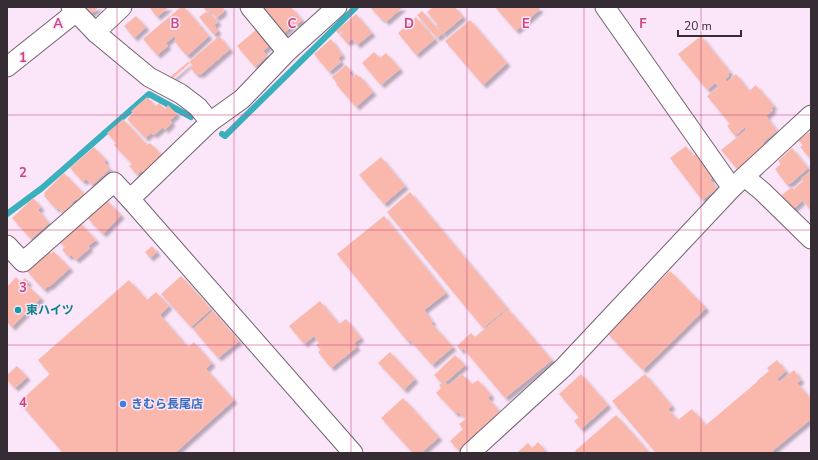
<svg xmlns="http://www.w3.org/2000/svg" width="818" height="460" viewBox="0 0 818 460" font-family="'Nunito Sans','Noto Sans JP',sans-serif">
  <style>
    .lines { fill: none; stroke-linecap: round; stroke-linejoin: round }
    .stream { stroke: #3ab0bd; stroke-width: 6 }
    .building { fill: #f9b8ab; filter: url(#shadow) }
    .minor-casing { stroke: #746172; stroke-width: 21 }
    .minor { stroke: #fff; stroke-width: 19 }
    .grid { fill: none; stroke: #cc437f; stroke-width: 1; stroke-opacity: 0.55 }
    .culture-dot { fill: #0f9aa8; stroke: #fbe5f9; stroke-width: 1.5 }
    .shop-dot { fill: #3f7fe0; stroke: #fbe5f9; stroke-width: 1.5 }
    .labels { text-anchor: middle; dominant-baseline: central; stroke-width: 3; stroke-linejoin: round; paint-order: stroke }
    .culture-label { font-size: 12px; font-weight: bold; fill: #0d838f; stroke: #fbe5f9; text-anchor: start }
    .shop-label { font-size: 12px; font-weight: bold; fill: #366cbe; stroke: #fbe5f9; text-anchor: start }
    .grid-label { font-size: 13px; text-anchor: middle; font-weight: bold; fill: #cc437f; stroke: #fbe5f9; stroke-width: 3; stroke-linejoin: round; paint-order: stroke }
  </style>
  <defs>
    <filter id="shadow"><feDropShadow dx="3.5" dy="3.5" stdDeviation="1" flood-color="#0004"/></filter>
  </defs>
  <rect width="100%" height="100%" fill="#fbe5f9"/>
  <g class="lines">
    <g class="stream">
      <path d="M222,134L225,136L356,7"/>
      <path d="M7,214L42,188L149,94L191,117"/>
    </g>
  </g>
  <g class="building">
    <path d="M83,7H99L89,15Z"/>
    <path d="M149,7H169L157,17Z"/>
    <path d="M181,7H184L209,36L187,56L174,41L176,39L174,36L166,43L168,46L157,55L143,39Z"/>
    <path d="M203,7H223L224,9L222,11L224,12L216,18L210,10L207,12Z"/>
    <path d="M258,7H291L302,20L297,25L295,23L281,36Z"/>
    <path d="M370,7H403L386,22L382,18L381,19Z"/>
    <path d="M433,7H455L463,17L443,34L436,26L437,24L427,12Z"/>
    <path d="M495,7H538L540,9L516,31Z"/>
    <path d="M422,11L442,34L437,38L417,15Z"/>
    <path d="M206,12L207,13L209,12L218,22L209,29L199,17Z"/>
    <path d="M356,14L372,33L357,45L352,39L347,43L340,35L343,33L342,31L339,34L336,31Z"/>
    <path d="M136,16L146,27L134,38L124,26Z"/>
    <path d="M416,17L435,39L416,55L398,33Z"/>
    <path d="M470,20L507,63L483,85L445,41Z"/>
    <path d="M214,25L218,31L214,35L209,29Z"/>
    <path d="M257,29L270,45L263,51L267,56L255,67L237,46Z"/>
    <path d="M219,36L230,49L200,75L198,73L197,75L190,68L193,66L189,62Z"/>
    <path d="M701,36L730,72L728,74L729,76L725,79L727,82L736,74L749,91L756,85L774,106L771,108L773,110L766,116L777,131L763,142L765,146L737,169L721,150L746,130L745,127L735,136L727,126L730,124L707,96L719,87L715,83L707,90L678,54Z"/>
    <path d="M331,39L342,55L338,58L341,62L329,72L314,54Z"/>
    <path d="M374,52L380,58L386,53L400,69L381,85L362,63Z"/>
    <path d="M188,62L190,63L171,80L169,78Z"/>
    <path d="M346,65L351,71L349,73L353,77L356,74L359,77L360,76L373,92L356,107L336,84L337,83L332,77Z"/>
    <path d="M147,97L156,106L159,103L165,109L168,105L177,114L170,120L172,123L165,130L163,127L154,135L151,133L145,138L127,119L133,113L131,111Z"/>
    <path d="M123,119L147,145L150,143L163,156L144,174L141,170L137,175L129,166L132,164L114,145L116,143L107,133Z"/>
    <path d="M811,131V156L809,157L800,147L803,145L798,140Z"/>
    <path d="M686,146L693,156L696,154L713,177L710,179L717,189L702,200L670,158Z"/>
    <path d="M94,147L106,160L104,162L110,169L92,185L86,179L83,182L70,168Z"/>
    <path d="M792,148L808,168L790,184L789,183L787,185L775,169L781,164L778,161Z"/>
    <path d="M381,157L405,186L384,204L359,175Z"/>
    <path d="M811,171V204L808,207L794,189L803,181L801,179Z"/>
    <path d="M64,173L84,194L77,200L76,199L71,203L73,204L63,213L58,208L56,209L44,196L45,194L44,193Z"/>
    <path d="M792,187L801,197L800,198L801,199L799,201L801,200L802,201L791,211L779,197Z"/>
    <path d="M410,192L507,308L483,328L387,212Z"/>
    <path d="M33,198L41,207L38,210L49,223L31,239L12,218Z"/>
    <path d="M104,198L121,215L103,234L88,219Z"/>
    <path d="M384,216L446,293L424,310L433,322L431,323L453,347L432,365L410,340L408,342L337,254Z"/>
    <path d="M77,220L96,240L88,246L90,248L76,260L71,255L69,257L62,250L65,247L57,239Z"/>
    <path d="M152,246L157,252L150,258L145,252Z"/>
    <path d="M49,251L51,254L53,251L70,268L49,287L48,286L44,290L26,270Z"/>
    <path d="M670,271L706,308L643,370L607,333Z"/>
    <path d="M181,276L211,309L191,327L161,294Z"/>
    <path d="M16,277L21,282L25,278L29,282L26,284L41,298L12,327L7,322V287Z"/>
    <path d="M129,280L147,300L156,292L169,306L160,315L188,347L194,342L212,363L206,369L234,400L175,453H63L19,402L50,374L38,360Z"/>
    <path d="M320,301L339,324L346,319L361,338L354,343L357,347L331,368L318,352L321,350L316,345L319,343L314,336L304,344L289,326Z"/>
    <path d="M508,309L552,360L505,398L463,348L461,351L457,346L471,333L475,337Z"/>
    <path d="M213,311L239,341L218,358L193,329Z"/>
    <path d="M390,352L415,379L404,390L378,363Z"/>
    <path d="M455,355L465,365L446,382L444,381L448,386L462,374L472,384L478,380L491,395L488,398L501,413L459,451L450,441L463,429L459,424L466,419L458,412L456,414L436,393L441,388L439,385L442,383L434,375Z"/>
    <path d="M777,360L786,371L777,379L779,382L794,370L801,380L797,383L811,399V404L809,405L811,407V419L770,453H656L612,401L645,374L672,406L668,409L678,420L692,409L706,425L757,382V381L769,371L767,368Z"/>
    <path d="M17,366L27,377L15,388L7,380V375Z"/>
    <path d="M581,374L608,405L581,429L574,421L579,417L559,394Z"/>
    <path d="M403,398L439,437L421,453H413L381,418Z"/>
    <path d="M616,415L649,452L647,453H577L575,451Z"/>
    <path d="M538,442L547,453H517L528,443L532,448Z"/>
  </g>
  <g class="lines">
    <g class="minor-casing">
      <g id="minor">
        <path d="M71,7L96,33L149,77L181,94L198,107L210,122"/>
        <path d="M250,7L287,52"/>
        <path d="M337,7L287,52L242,99L210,122L130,199L353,453"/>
        <path d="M605,7L732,188"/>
        <path d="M96,33L102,26L122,7"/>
        <path d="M7,67L76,12"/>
        <path d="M745,177L763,192L811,239"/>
        <path d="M7,245L23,262L114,182L130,199"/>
        <path d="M470,453L564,367L732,188L811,115"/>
      </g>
    </g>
    <use href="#minor" class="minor"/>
  </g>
  <path class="grid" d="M117,7V453M234,7V453M351,7V453M467,7V453M584,7V453M701,7V453M7,115H811M7,230H811M7,345H811"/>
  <circle class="culture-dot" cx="18" cy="310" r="4"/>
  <circle class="shop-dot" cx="123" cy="404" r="4"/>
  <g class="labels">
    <g class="culture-label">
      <text x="26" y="310">東ハイツ</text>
    </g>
    <g class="shop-label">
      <text x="131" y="404">きむら長尾店</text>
    </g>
  </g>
  <g class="grid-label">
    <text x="58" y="28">A</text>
    <text x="175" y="28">B</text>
    <text x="292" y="28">C</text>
    <text x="409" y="28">D</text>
    <text x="526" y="28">E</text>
    <text x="643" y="28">F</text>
    <text x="23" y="62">1</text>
    <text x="23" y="177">2</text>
    <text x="23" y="292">3</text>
    <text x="23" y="407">4</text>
  </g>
  <rect width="818" height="460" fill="none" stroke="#352c34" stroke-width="16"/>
  <path d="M678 30v6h63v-6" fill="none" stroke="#352c34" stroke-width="2"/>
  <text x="684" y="30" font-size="12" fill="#352c34" stroke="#fbe5f9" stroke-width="3" paint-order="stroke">20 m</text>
</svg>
